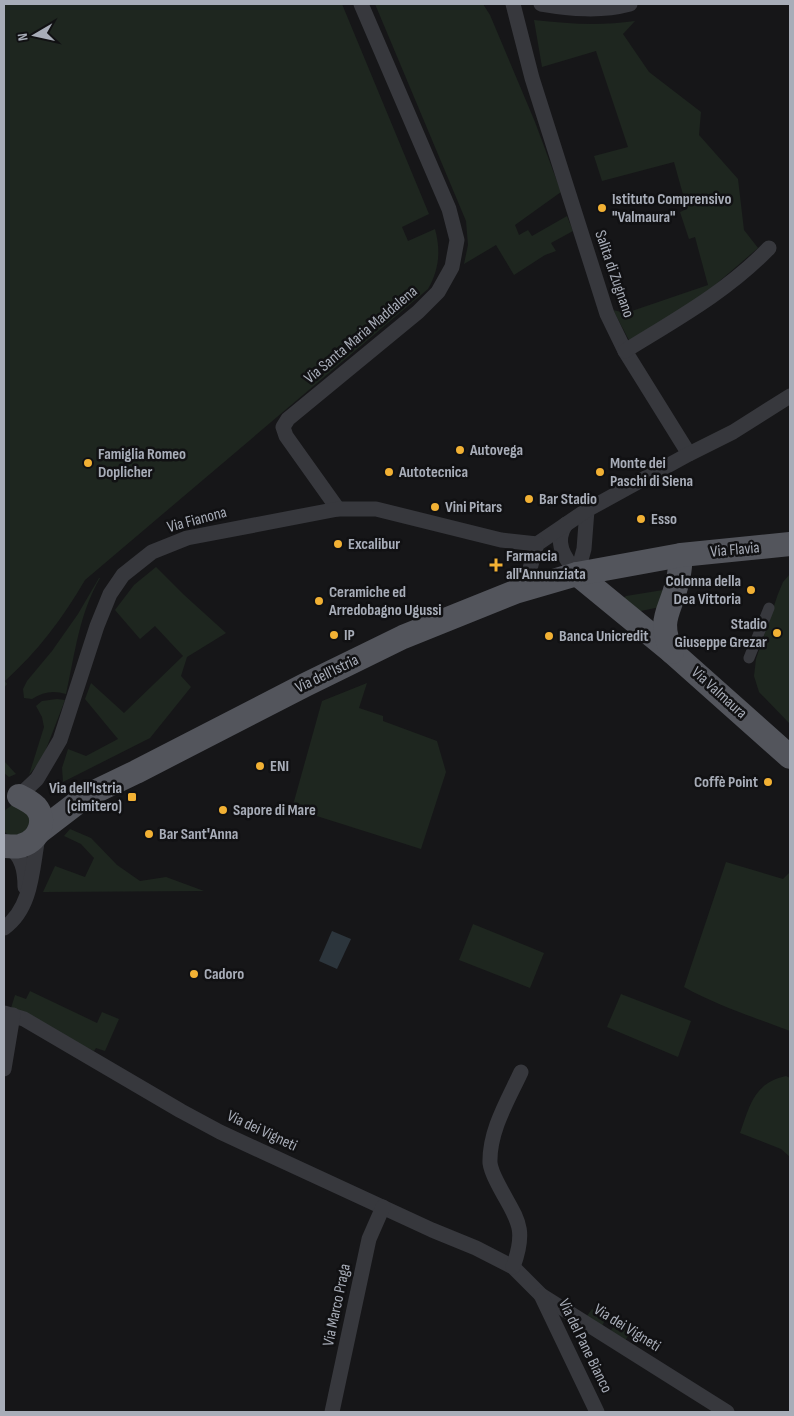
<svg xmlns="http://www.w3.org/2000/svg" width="794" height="1416" viewBox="0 0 794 1416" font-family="'Sofia Sans Condensed',sans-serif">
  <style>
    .green { fill: #1e261f }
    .water { fill: #2c353c }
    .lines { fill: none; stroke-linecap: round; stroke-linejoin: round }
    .pedestrian { stroke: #37383d; stroke-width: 11 }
    .minor { stroke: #37383d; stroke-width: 15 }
    .primary { stroke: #53555c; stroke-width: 24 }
    .poi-dot { fill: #f2b134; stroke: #111113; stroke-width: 2 }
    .labels { text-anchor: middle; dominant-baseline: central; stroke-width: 5; stroke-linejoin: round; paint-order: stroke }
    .poi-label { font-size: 16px; font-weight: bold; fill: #a8adb8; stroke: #111113; text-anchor: start }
    .street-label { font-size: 16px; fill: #a8adb8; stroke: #111113 }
  </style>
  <rect width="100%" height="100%" fill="#161618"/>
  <g class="green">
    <path d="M4,4H342L429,214L402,227L408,241L435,229C441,251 439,270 428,289L85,580C63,618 38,651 5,681L7,684L4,688Z"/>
    <path d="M375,4H483L490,15L535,122L561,192L515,225L519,235L528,230L532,236L567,216L573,231L551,243L556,251L545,255L514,275L496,245L464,264L468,245L466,221Z"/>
    <path d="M534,20C569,24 601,26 635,21L623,34L649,72L701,112L699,135L738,179L744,230L758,248L708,291L630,342L613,310L626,313L708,285L695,237L689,239L680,212L687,209L674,162L602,181L594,156L628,147L596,51L542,67Z"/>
    <path d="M156,567L183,594L226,633L187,657L181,676L191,687L150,738L63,782L62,768L68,749L86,756L118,739L85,699L91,683L124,713L183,656L155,626L140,639L115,610L134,585Z"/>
    <path d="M790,574V724L759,692L754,676L756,659L778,594L783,582Z"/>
    <path d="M99,578H100C79,614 75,654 66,694C53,690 43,692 32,699L24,698L23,689L27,681L52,651L78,614Z"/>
    <path d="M663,590L660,607L636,612L624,598L626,596Z"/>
    <path d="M367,683L359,708L383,716V721L437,741L446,772L421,849L282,805H293L322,701Z"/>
    <path d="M57,699L65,700L43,757L29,775L44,727L42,717L36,706L42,701Z"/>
    <path d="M4,761L16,774L9,777L4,773Z"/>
    <path d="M12,805H17L32,818L23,836L8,835L4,831V811Z"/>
    <path d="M70,829L91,838L117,865L140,881L166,877L204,891L43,892L55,866L85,877L94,858L81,844L64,836Z"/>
    <path d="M726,862L783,879L790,872V1031C754,1017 718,1006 684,987Z"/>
    <path d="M473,924L544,953L530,988L459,960Z"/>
    <path d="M30,991L97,1023L102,1012L119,1019L105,1051L96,1048L94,1051L72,1041L11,1008L15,995L26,999Z"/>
    <path d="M621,994L691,1021L678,1057L607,1027Z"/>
    <path d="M786,1076L790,1078V1157L781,1149L740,1133C750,1105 754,1083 786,1076Z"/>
    <path d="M592,1309L606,1318L602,1326L587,1316Z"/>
    <path d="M615,1324L630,1333L625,1341L610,1332Z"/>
  </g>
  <path class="water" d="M332,931L351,939L337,969L319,961Z"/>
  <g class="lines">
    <path class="pedestrian" d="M749,658L769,608"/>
    <g class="minor">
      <path d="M513,4L532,78L607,314L625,351L689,454"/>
      <path d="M541,4C571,9 600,12 630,4"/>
      <path d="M625,351C675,320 728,291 769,248"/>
      <path d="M338,509L286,436L283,427L288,419L418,312L438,292L452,267L457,240L449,209L361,4"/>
      <path d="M566,524C553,543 565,558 577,574"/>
      <path d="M577,574L584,549L587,510"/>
      <path d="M515,592L529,572L537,544L587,510L689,454L733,432L790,396"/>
      <path d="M19,796L37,779L60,740L97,626L110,594L123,575L152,552L187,538L338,509H376L501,540L537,544"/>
      <path d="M8,846C22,856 25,870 25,887"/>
      <path d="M4,928C34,907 32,863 39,832"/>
      <path d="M4,1013L24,1019L181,1111L220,1132L432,1230L476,1248L513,1267L541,1295L727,1412"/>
      <path d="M4,1069L13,1015"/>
      <path d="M513,1267C528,1226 516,1219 498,1184C495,1178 491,1171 490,1163C489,1131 508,1100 521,1072"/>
      <path d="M541,1295L597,1412"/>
      <path d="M332,1412L369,1239L383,1207"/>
    </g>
    <g class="primary">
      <path d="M577,574L672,652L790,757"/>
      <path d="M672,652C657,619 670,613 677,583C680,574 680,565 681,555"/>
      <path d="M39,832L86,796L136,772L305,685L403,637L515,592L577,574L681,555L790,544"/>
      <path d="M4,846C11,846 17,848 23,845C39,840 47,820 36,807C31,802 25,799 19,796"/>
    </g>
  </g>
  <g class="poi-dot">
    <circle cx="602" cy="208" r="5"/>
    <circle cx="460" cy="450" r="5"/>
    <circle cx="88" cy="463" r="5"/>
    <circle cx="389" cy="472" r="5"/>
    <circle cx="600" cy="472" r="5"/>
    <circle cx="529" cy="499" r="5"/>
    <circle cx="435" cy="507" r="5"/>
    <circle cx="641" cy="519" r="5"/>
    <circle cx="338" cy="544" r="5"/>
    <path d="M493.5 557.5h5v5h5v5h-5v5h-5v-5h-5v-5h5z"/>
    <circle cx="751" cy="590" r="5"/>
    <circle cx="319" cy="601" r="5"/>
    <circle cx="777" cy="633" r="5"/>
    <circle cx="334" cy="635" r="5"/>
    <circle cx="549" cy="636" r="5"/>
    <circle cx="260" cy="766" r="5"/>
    <circle cx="768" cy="782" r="5"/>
    <rect x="127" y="792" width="10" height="10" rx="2.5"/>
    <circle cx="223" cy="810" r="5"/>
    <circle cx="149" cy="834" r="5"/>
    <circle cx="194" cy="974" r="5"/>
  </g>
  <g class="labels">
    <g class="poi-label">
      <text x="612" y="199">Istituto Comprensivo<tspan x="612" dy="18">"Valmaura"</tspan></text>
      <text x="470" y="450">Autovega</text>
      <text x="98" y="454">Famiglia Romeo<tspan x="98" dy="18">Doplicher</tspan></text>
      <text x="610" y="463">Monte dei<tspan x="610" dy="18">Paschi di Siena</tspan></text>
      <text x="399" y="472">Autotecnica</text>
      <text x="539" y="499">Bar Stadio</text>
      <text x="445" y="507">Vini Pitars</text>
      <text x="651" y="519">Esso</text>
      <text x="348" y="544">Excalibur</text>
      <text x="506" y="556">Farmacia<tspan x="506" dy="18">all'Annunziata</tspan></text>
      <text x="741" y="581" text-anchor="end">Colonna della<tspan x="741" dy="18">Dea Vittoria</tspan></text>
      <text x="329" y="592">Ceramiche ed<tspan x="329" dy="18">Arredobagno Ugussi</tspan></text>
      <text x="767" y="624" text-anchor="end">Stadio<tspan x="767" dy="18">Giuseppe Grezar</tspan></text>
      <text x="344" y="635">IP</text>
      <text x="559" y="636">Banca Unicredit</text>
      <text x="270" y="766">ENI</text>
      <text x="758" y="782" text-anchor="end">Coffè Point</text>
      <text x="122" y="788" text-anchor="end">Via dell'Istria<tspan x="122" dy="18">(cimitero)</tspan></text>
      <text x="233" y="810">Sapore di Mare</text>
      <text x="159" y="834">Bar Sant'Anna</text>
      <text x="204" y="974">Cadoro</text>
    </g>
    <g class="street-label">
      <text transform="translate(614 274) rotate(71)">Salita di Zugnano</text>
      <text transform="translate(361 335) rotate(-40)">Via Santa Maria Maddalena</text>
      <text transform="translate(197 520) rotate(-15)">Via Fianona</text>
      <text transform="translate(735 550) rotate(-5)">Via Flavia</text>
      <text transform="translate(327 674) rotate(-26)">Via dell'Istria</text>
      <text transform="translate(719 693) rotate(42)">Via Valmaura</text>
      <text transform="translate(262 1131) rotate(25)">Via dei Vigneti</text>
      <text transform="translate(337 1305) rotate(-78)">Via Marco Praga</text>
      <text transform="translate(627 1328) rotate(32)">Via dei Vigneti</text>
      <text transform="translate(585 1346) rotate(64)">Via del Pane Bianco</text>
    </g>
  </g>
  <rect width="794" height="1416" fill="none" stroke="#a8adb8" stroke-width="10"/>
  <g transform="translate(35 35) rotate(261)" stroke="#111113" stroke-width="4" paint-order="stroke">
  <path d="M0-4L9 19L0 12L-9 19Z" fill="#a8adb8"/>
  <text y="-8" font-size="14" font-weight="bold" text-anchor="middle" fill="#a8adb8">N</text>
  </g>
</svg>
